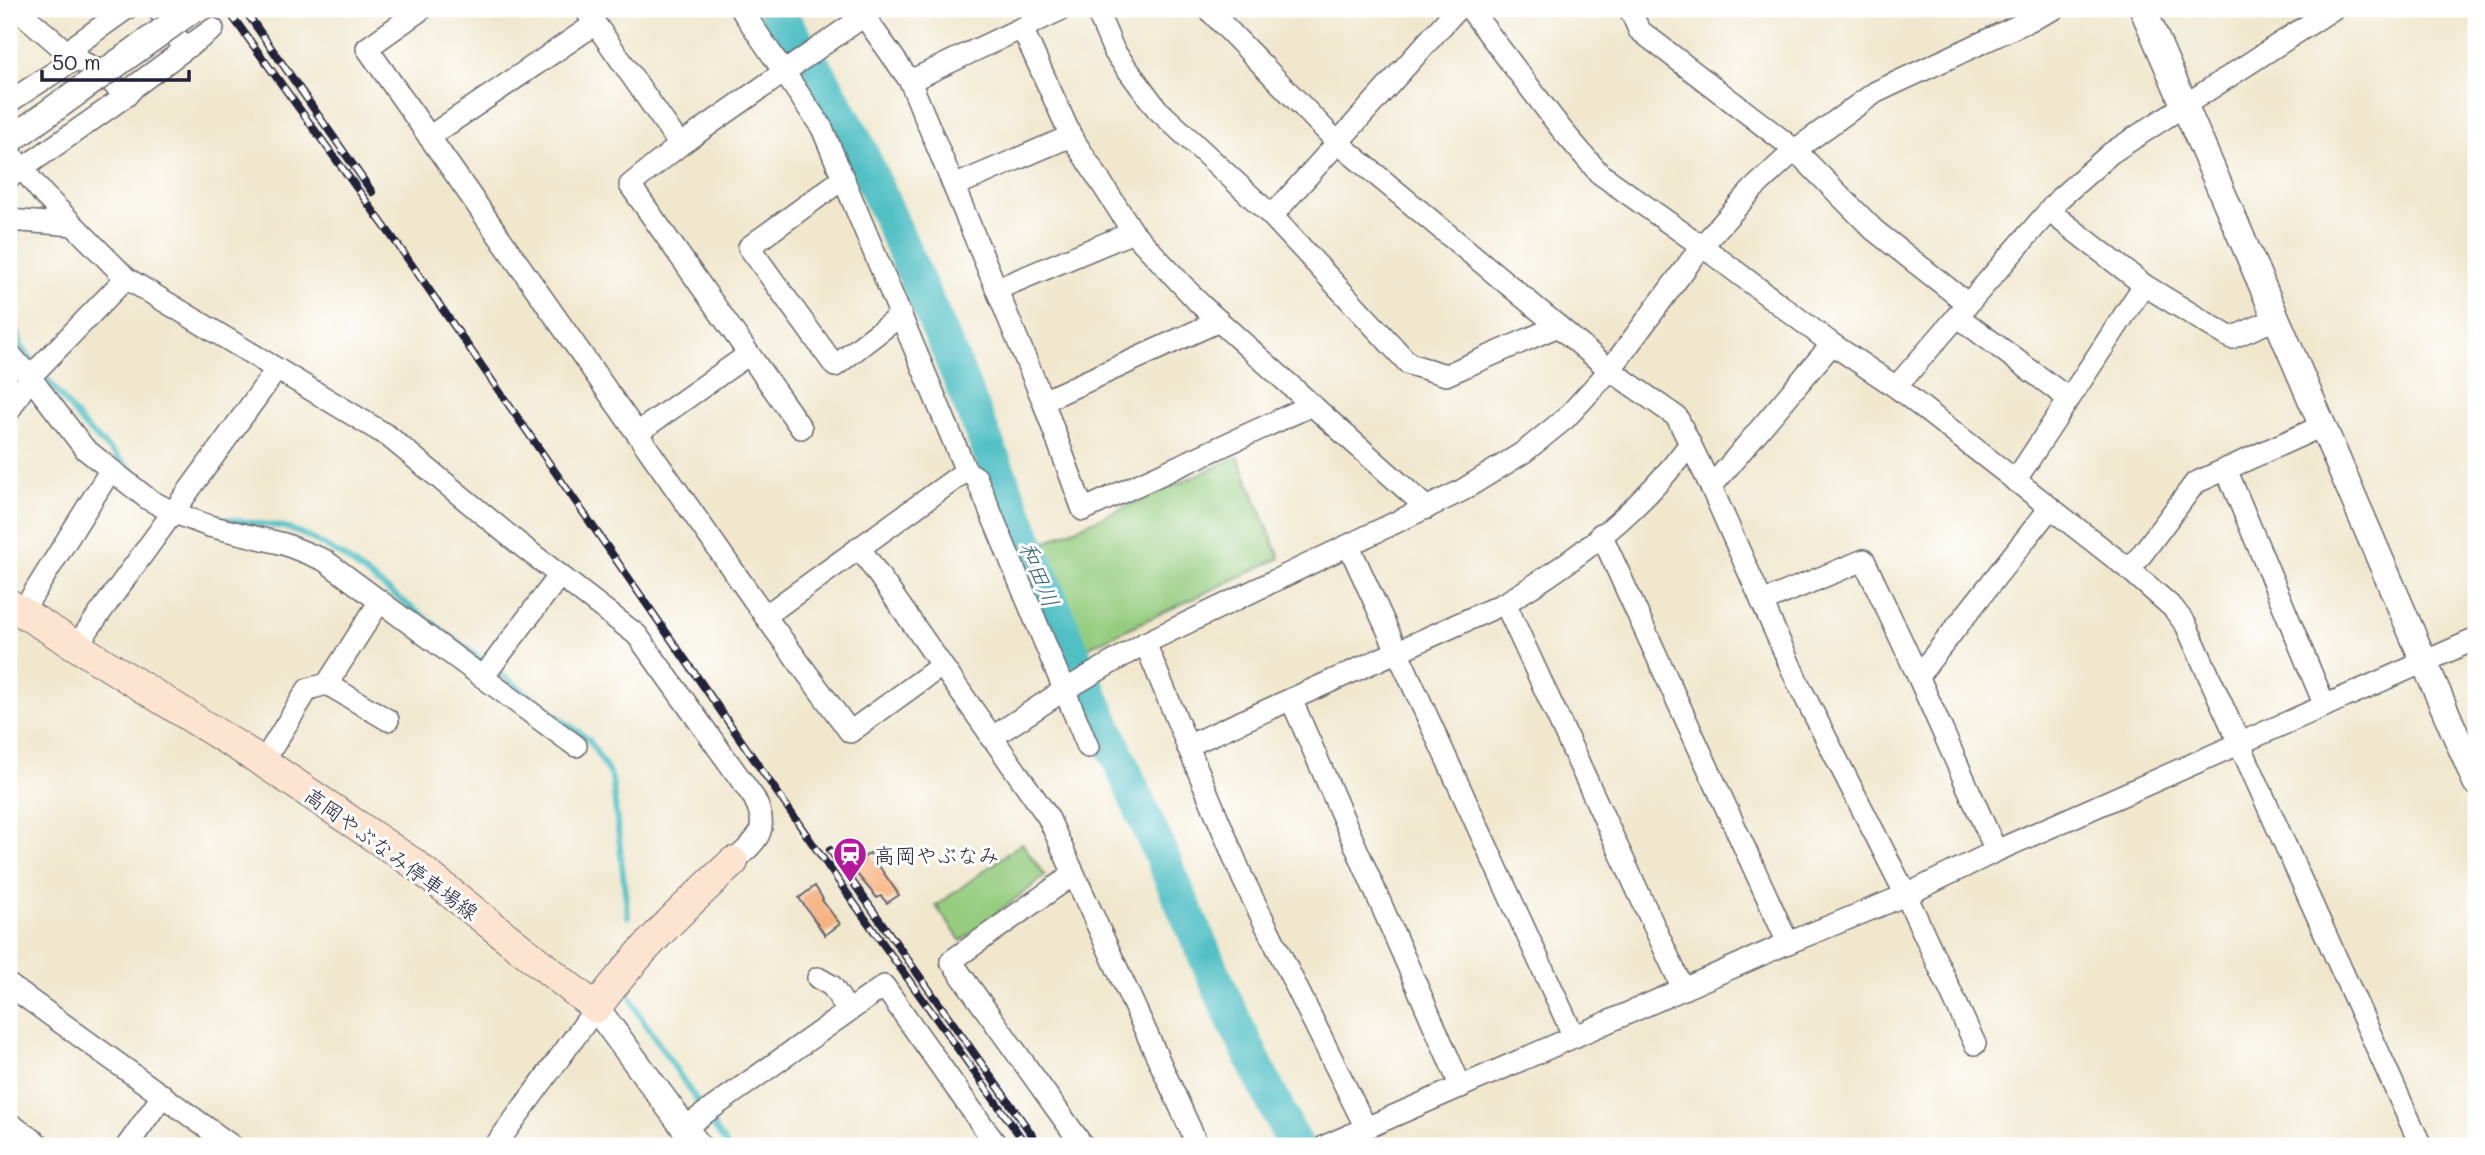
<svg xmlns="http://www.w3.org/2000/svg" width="2485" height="1155" viewBox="0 0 2485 1155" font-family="Mali,'Klee One',sans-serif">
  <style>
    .green { fill: #95cc7f; stroke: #5c775d; stroke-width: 2 }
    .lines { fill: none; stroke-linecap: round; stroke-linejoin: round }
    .stream { stroke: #51c0c5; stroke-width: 6 }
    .river { stroke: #51c0c5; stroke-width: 35 }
    .building { fill: #f6b280 }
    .minor-casing { stroke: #6a676e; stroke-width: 24 }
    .tertiary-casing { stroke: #6a676e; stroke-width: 29 }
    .secondary-casing { stroke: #6a676e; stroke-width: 32 }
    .minor { stroke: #fff; stroke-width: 21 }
    .tertiary { stroke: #fff; stroke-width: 26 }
    .secondary { stroke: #fde4d1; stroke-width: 30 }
    .rail-casing { stroke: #22223b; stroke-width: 8 }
    .rail { stroke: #fff; stroke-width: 5; stroke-dasharray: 16; stroke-linecap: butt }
    .tertiary-bridge-casing { stroke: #6a676e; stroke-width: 29; stroke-linecap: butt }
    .tertiary-bridge { stroke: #fff; stroke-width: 26 }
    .labels { text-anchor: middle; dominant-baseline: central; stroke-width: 6; stroke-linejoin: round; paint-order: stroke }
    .street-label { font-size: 21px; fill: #22223b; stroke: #fff }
    .poi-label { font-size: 21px; fill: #22223b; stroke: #fff; text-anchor: start }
    .water-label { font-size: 23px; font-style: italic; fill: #356172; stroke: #fff }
  </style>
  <rect width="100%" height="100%" fill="#fff"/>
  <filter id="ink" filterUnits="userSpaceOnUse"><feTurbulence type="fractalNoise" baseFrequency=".0143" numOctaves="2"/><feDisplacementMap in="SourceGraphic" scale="14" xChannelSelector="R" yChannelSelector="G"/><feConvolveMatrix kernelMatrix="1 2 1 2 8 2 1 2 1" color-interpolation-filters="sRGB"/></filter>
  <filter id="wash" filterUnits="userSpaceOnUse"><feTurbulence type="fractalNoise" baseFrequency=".00686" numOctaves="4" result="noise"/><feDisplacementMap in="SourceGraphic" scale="28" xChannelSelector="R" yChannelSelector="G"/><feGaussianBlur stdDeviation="1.57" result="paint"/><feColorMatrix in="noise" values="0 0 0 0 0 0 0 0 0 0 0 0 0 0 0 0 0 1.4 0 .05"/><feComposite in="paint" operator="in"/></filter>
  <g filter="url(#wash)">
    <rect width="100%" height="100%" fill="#f0e7cd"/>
    <g class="green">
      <path d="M1238,457L1280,558L1087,648L1043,543Z"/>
      <path d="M1022,843L1045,876L961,941L936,906Z"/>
    </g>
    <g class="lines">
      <g class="stream">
        <path d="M9,201L16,215"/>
        <path d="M17,225L12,278V310L21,346L85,427L150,487L165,497"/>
        <path d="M217,518L284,527L305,535L341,555L589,740L612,778L628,917"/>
        <path d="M630,996L639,1014L727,1146"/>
      </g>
      <path class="river" d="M775,9L822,79L857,144L951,357L1072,652L1229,1010L1295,1146"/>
    </g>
    <g id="blocks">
      <g class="building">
        <path d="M870,853L899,895L887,903L881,896L877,898L851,867Z"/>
        <path d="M815,886L823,899L822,900L840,924L825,935L799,898Z"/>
      </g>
    </g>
  </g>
  <g filter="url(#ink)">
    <use href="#blocks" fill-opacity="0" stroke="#6a676e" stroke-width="2"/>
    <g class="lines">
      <g class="minor-casing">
        <g id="minor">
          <path d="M17,9L75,59L99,70L126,96"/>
          <path d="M422,9L367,48L765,616L850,732L941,666"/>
          <path d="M585,9L680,145"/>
          <path d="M741,9L822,128L966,471L976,477L1088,747"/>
          <path d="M1096,9L1114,51L1157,109L1272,216L1409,364L1446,375L1558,326L1610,370L1677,417L1711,487L1798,683L1906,895L1975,1044"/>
          <path d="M1208,9L1338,143L1558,326"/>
          <path d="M1470,9L1562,130L1599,173L1714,255L1832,344L1896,387L2130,570L2173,608L2186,625L2421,1146"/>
          <path d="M1630,9L1639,30L1795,150L1874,230L1968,304"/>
          <path d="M864,16L910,81"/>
          <path d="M1022,28L1071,136L1133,232L1200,304L1312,405L1083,510L1043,401L910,81L1062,9"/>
          <path d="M185,49L213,29"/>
          <path d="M9,102L75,59L77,44L126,9"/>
          <path d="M429,137L595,24"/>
          <path d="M9,152L43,194L126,278L388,436L518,543L637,635L754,798C771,831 757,840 733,862"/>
          <path d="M9,178L126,96L135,86L185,49L158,9"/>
          <path d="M844,178L749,247L835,366L901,315"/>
          <path d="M954,186L1071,136"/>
          <path d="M1272,216L1457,9"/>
          <path d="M9,220L73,225"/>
          <path d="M2144,285L2231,338L2276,319"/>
          <path d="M997,289L1133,232"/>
          <path d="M1957,316L2069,399"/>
          <path d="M9,353L30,377L85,449L148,499L172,512L209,526L284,544L324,560L576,746"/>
          <path d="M1896,387L2060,198L2111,153L2333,9"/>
          <path d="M1043,401L1219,321"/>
          <path d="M1312,405L1427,508"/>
          <path d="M9,411L30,377L126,278"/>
          <path d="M801,428L630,185L680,145L874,9"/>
          <path d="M637,433L749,354"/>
          <path d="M2226,469L2325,706"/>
          <path d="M2015,481L2144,285L2049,211"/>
          <path d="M1711,487L1832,344"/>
          <path d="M1601,534L1788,943"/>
          <path d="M1349,546L1574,1037"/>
          <path d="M859,547L1048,817L1198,1146"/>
          <path d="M2130,570L2195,483L2322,426"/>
          <path d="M1762,602L1864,560L1918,676L2050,508"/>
          <path d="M1505,603L1683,989"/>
          <path d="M22,612L110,471"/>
          <path d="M765,616L966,471"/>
          <path d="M1145,643L1243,879L1366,1128"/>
          <path d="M76,646L277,369"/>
          <path d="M1918,676L1996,851"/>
          <path d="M483,677L560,575"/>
          <path d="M327,684L388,720"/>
          <path d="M1291,699L1461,1087"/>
          <path d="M991,738L1058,694L1145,643L1461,491L1524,452L1566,418L1610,370L1701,247L1753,189L1795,150L1876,92L2054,9"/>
          <path d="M1187,746L1505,603C1575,562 1642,509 1690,444"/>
          <path d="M266,764L270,751L308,689L327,684L380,601"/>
          <path d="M1074,874L951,961L1083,1146"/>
          <path d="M818,978L832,986L848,1011"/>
          <path d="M9,985L232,1146"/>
          <path d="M9,1123L41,1146"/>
          <path d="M684,1128L884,986L997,1146"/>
          <path d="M127,1146L163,1095"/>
          <path d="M495,1146L596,1008"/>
          <path d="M1325,1146L1788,943L1906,895L1996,851L2476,639"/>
        </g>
      </g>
      <g class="tertiary-casing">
        <g id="tertiary">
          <path d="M2143,9L2476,782"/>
          <path d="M596,1008L698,1146"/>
        </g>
      </g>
      <g class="secondary-casing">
        <path id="secondary" d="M9,604L266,764L413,863L596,1008C636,953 683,908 733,862"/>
      </g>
      <use href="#minor" class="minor"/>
      <use href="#tertiary" class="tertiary"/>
      <use href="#secondary" class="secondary"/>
      <g class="rail-casing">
        <g id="rail">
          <path d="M227,9L398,245L844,889L1027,1146"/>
          <path d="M244,9L372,192"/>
          <path d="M830,850L1040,1146"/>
        </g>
      </g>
      <use href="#rail" class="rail"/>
      <g class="tertiary-bridge-casing">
        <path id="tertiary-bridge" d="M9,141L193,9"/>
      </g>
      <use href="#tertiary-bridge" class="tertiary-bridge"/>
    </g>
  </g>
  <defs>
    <g id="station-pin" transform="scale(1.75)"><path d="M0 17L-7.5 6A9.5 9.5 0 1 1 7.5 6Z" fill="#b5179e" stroke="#fff"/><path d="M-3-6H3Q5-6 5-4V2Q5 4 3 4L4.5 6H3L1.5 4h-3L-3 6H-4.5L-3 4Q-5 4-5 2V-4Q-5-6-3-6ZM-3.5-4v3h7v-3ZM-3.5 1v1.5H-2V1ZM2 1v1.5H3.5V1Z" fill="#fff"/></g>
  </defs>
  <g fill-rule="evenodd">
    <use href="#station-pin" x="850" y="854"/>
  </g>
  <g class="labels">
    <g class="street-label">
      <text transform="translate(392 853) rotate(36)">高岡やぶなみ停車場線</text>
    </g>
    <g class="poi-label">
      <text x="874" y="854">高岡やぶなみ</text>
    </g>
    <g class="water-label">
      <text transform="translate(1040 574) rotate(68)">和田川</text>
    </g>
  </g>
  <rect width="2485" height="1155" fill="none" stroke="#fff" stroke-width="35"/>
  <path d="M42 70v10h147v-10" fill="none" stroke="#22223b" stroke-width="3.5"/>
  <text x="52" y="70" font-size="21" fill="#22223b" stroke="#ffffff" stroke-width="5" paint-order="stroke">50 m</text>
</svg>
